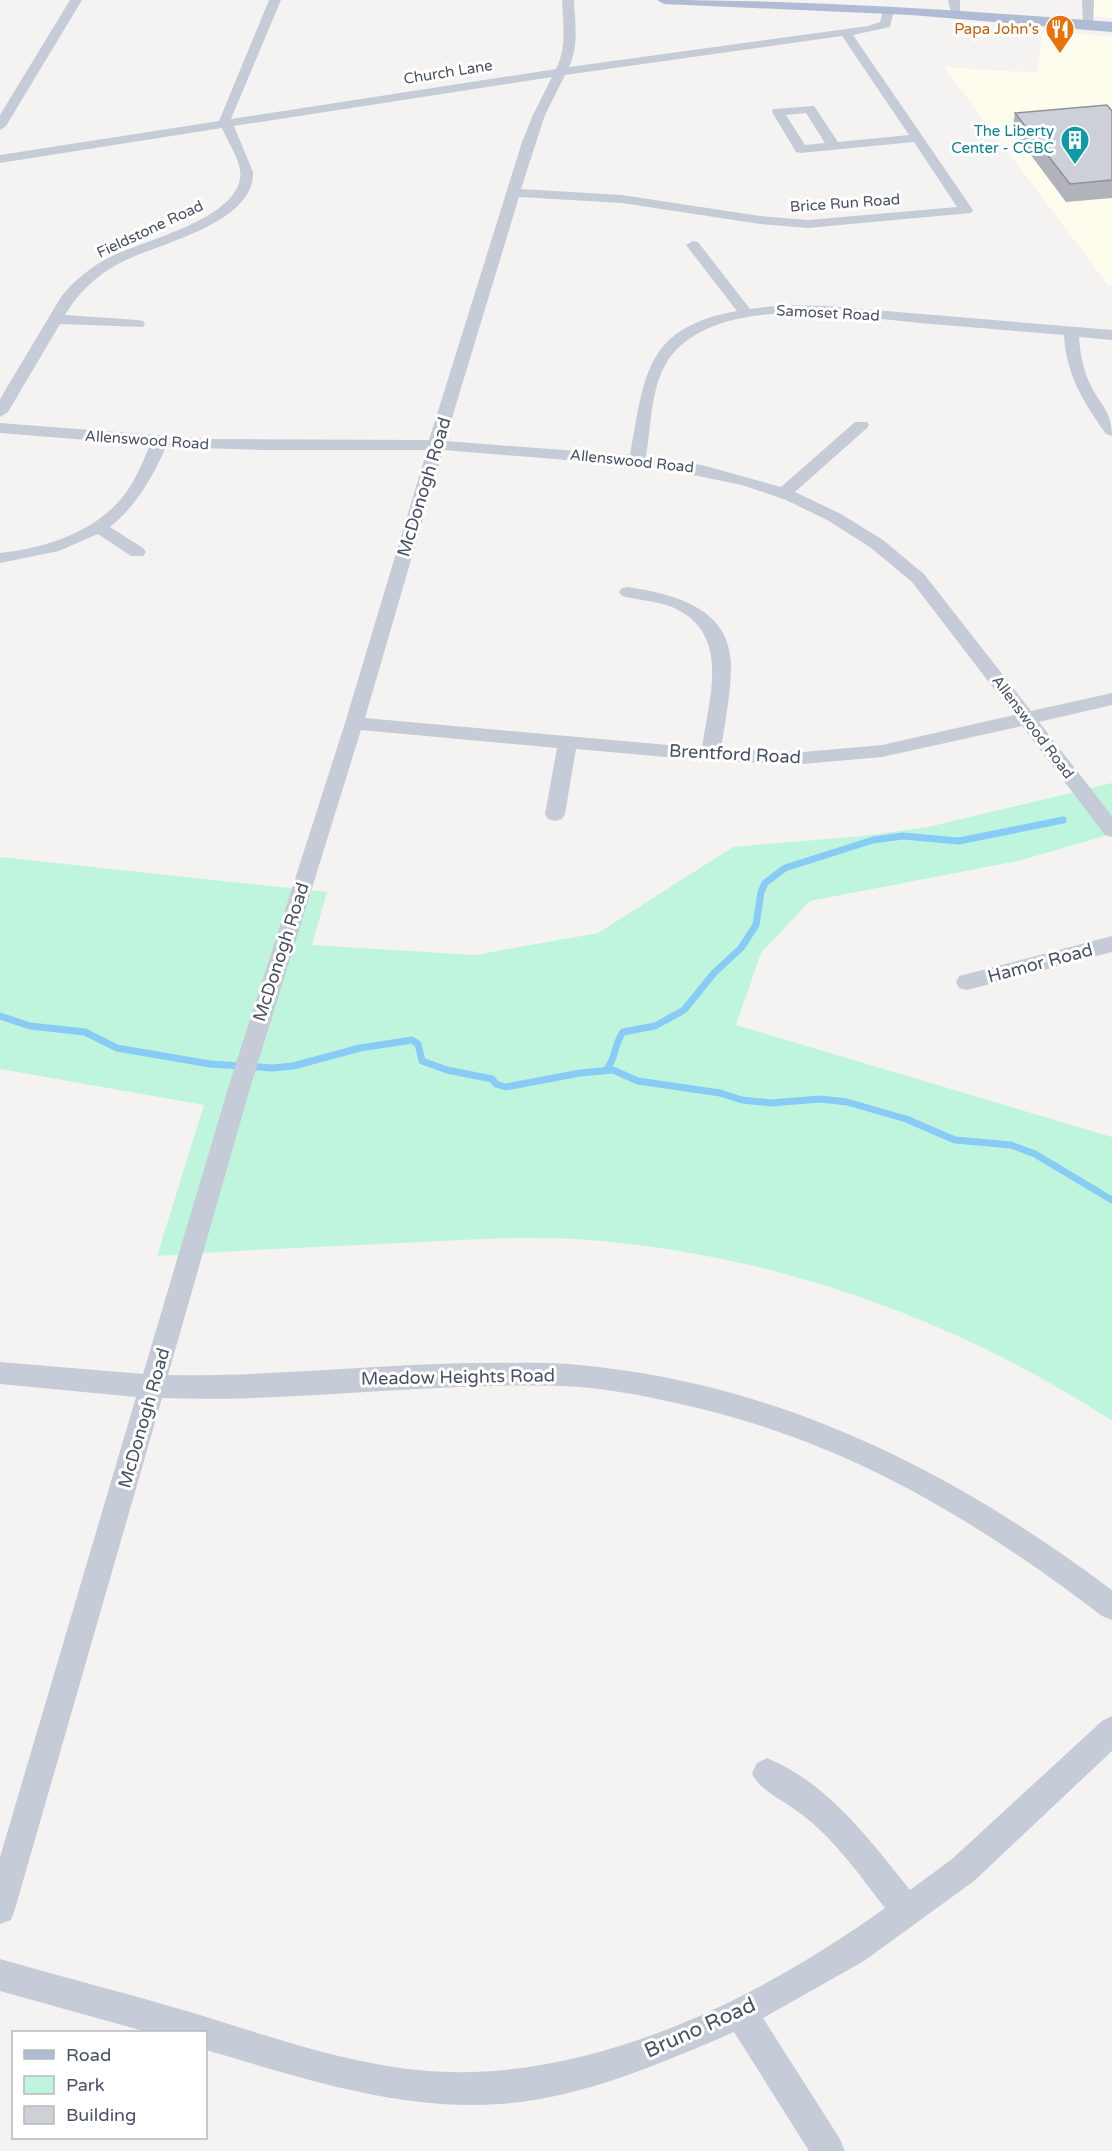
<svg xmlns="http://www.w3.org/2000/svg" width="1112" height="2151" viewBox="0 0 1112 2151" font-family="'Varela Round',sans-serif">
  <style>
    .commercial { fill: #fefced }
    .green { fill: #bff5dd }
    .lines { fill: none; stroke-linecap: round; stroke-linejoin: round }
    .stream { stroke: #88ccf6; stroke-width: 7 }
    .minor { fill: #c5ccd8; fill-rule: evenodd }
    .major { fill: #b0bcd3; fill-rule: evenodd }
    .wall { fill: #b1b3ba }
    .building { fill: #ced0d8; stroke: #909297; stroke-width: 1.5 }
    .labels { text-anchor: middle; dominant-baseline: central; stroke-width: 6; stroke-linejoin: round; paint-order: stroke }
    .far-food-label { font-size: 15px; fill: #c56008; stroke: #fff; text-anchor: end }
    .far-street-label { font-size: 15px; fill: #485162; stroke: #fff }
    .far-culture-label { font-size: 15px; fill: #0d838f; stroke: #fff; text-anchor: end }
    .street-label { font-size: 18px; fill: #485162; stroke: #fff }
    .near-street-label { font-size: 21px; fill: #485162; stroke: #fff }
  </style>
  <rect width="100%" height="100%" fill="#f5f3f2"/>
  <g class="commercial">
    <path d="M1091,0H1112V18L1091,16Z"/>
    <path d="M1043,31L1112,37V285H1108L944,67L1037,73Z"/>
  </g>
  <path class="green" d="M1112,783V834L1018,861L810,901L761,953L736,1025L1112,1137V1421C954,1317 765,1251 575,1239C517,1236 458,1240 401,1243C319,1247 238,1250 157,1256L204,1105L0,1069V857L327,892L312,945L475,955L598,933L733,847L862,836L928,827Z"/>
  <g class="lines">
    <g class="stream">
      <path d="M0,1016L30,1026L85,1032L117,1048L210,1064L272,1068L293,1066L360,1048L412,1040L418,1044L422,1061L447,1070L492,1079L496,1084L506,1087L580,1073L613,1070L638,1081L720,1093L742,1100L771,1103L820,1099L847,1102L906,1119L955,1140L1011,1145L1035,1154L1112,1200"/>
      <path d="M606,1070C616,1059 614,1044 623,1032L655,1026L684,1010L714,973L741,948L756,925L761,892L765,883L785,868L873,840L903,836L959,841L1063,820"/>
    </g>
    <g class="minor">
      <path d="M70,0H82L6,126L0,130V115Z"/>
      <path d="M269,0H281L231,119L556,69C567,47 563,24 562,0H574C575,23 579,46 569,67L868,26L880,22L884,8H892L894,10L890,27L853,35L973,210L971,213L808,228L760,224L622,203L519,197L445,441L630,455C645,377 643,328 737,311L686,245L693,241L698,242L750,309L782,305L826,306L1112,330V340L1079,337C1080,353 1083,369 1090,384C1100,405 1112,411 1112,436L1106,434C1084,403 1066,375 1064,335C1015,331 967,327 919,323C849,316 732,295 677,349C650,376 652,422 646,457L702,465L781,487L855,422H867L869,425L867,428L795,492L841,514L883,540L924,574L1031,711L1112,693V705L1039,722L1112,816V837L1105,835L1022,726L882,757L803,764L711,761L576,749L565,814L562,819L555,821L548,819L545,814L557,748L361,730L251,1085L168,1375C275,1377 382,1363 489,1363C515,1363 543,1362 569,1364C775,1381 949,1468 1112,1590V1620L1102,1616C969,1515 842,1439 676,1403C639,1395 600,1387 562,1386C429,1382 295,1403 162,1398L15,1909L11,1920L0,1924V1857L136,1397L0,1384V1362L143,1374L229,1085L345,723L427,450H262L166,447C152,478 137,505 110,527L143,548L146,552L143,556H131L98,534L59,551L0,563V553C47,548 99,531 127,491C137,477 143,461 150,445L0,433V423L208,439L429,440L522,142L533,115L552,77L234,126L253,172C255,225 154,244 118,264C95,277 78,293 65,315L138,320L143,321L145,324L143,327L60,324L8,412L0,417V399L61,297C73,281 92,266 110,257C144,240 232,221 240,179C243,163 228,143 222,128L0,163V155L219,121ZM842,36L909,135L838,142L814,106L773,109L772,112L796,152L801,153L914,142L957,207L808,220L760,216L622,195L521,189L545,115L565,75ZM806,113L825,143L805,145L786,115ZM443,450L654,467L742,485L786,500L829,521L871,548L912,582L1014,715L882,745L803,752L721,749C725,722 731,693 731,666C731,608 674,594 628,587L622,588L619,592L622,596C638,600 656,601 672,607C732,633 709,697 702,748L365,718Z"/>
      <path d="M948,0H960V16H952Z"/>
      <path d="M1082,0H1094L1093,28L1089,29L1083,25Z"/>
      <path d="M1112,936V952L967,990L959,988L956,982L959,976L967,974Z"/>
      <path d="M1112,1716V1751L974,1881L864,1961L763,2018L840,2139L845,2151H809L734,2032C662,2063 580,2099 500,2104C399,2111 302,2078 206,2050V2032H147L0,1991V1959C66,1978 134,1995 200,2015C274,2038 351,2065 428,2071C590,2083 757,2000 885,1908C858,1873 830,1833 794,1809C779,1798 759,1790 752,1773L757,1763L767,1758C828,1783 870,1840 910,1890L952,1859L1102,1721Z"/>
    </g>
    <path class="major" d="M657,0C809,0 960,10 1112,22V32L911,15L664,4Z"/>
  </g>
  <path class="wall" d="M1112,111V198L1066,202L1012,130L1015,113Z"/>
  <path class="building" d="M1107,105L1112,111V180L1070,184L1015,113Z"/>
  <defs>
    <g id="restaurant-pin" transform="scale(1.5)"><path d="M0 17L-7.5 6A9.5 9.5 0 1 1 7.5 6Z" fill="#e8710a" stroke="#fff"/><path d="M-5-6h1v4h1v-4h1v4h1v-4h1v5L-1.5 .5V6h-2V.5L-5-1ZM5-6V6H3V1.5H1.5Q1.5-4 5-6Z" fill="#fff"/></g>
    <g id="building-pin" transform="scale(1.5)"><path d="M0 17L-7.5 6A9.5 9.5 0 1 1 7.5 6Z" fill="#0f9aa8" stroke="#fff"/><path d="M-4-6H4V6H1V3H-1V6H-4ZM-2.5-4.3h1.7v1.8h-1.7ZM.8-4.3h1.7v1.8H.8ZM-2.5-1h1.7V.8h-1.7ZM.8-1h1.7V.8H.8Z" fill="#fff"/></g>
  </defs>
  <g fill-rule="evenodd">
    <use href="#restaurant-pin" x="1060" y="29"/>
    <use href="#building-pin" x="1075" y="140"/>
  </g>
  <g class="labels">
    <g class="far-food-label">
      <text x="1039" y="29">Papa John's</text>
    </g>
    <g class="far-street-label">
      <text transform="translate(448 72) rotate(-9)">Church Lane</text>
      <text transform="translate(845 203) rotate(-4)">Brice Run Road</text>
      <text transform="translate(150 229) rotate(-25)">Fieldstone Road</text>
      <text transform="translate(828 313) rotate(3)">Samoset Road</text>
      <text transform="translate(147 440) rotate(4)">Allenswood Road</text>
      <text transform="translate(632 461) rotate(6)">Allenswood Road</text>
      <text transform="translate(1033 727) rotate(53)">Allenswood Road</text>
    </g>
    <g class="far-culture-label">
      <text x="1054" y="131">The Liberty<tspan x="1054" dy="17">Center - CCBC</tspan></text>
    </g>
    <g class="street-label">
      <text transform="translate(424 487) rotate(-73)">McDonogh Road</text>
      <text transform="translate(735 754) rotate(3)">Brentford Road</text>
      <text transform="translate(281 952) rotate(-72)">McDonogh Road</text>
      <text transform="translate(1040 963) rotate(-15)">Hamor Road</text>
      <text transform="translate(458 1377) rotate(-1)">Meadow Heights Road</text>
      <text transform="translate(144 1418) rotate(-74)">McDonogh Road</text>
    </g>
    <g class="near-street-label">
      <text transform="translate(700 2028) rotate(-24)">Bruno Road</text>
    </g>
  </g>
  <rect x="12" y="2031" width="195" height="108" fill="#ffffff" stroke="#b6b9c0" stroke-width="1.5"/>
  <rect x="24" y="2050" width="30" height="9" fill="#b0bcd3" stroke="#b6b9c0" stroke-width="1.5"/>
  <text x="66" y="2061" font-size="18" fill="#485162">Road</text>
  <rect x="24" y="2076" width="30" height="18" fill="#bff5dd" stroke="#b6b9c0" stroke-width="1.5"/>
  <text x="66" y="2091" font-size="18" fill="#485162">Park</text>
  <rect x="24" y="2106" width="30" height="18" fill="#ced0d8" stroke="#b6b9c0" stroke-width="1.5"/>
  <text x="66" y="2121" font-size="18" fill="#485162">Building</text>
</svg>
